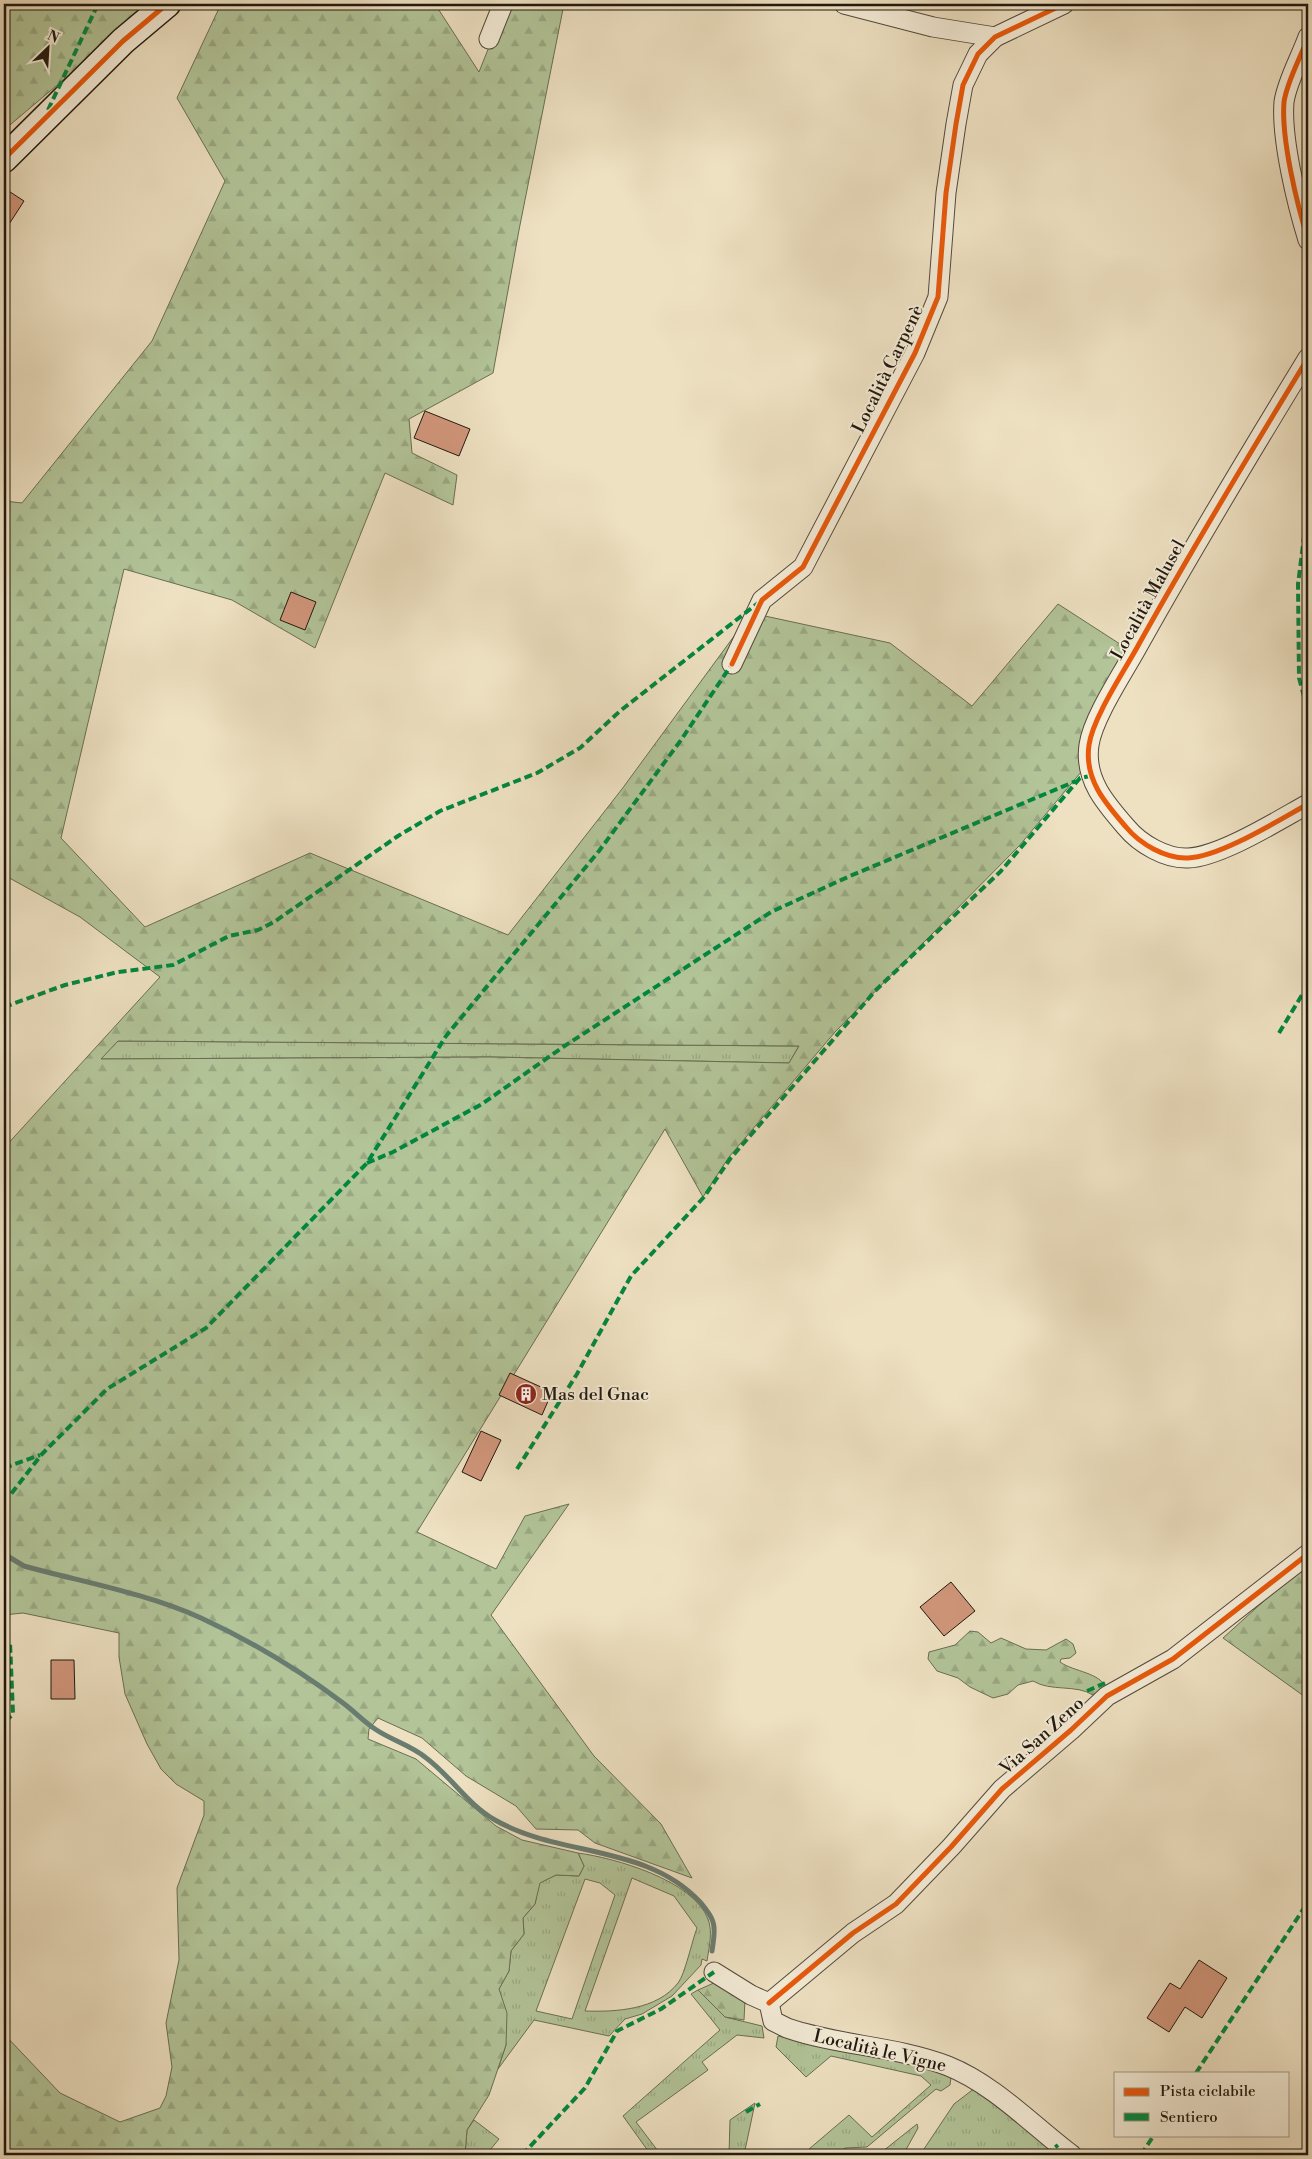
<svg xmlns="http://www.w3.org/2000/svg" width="1312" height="2159" viewBox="0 0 1312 2159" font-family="'Libre Bodoni',serif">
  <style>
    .grass { fill: url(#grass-tufts); stroke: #696e54; fill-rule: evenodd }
    .forest { fill: url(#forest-firs); stroke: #696e54; fill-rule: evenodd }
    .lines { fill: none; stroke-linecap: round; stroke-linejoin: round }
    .stream { stroke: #697c70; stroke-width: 5 }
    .building { fill: #d1967b; stroke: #20180f }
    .street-casing { stroke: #544a3c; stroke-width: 21 }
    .secondary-casing { stroke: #20180f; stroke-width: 29 }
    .street { stroke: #f4ecd7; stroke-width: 19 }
    .secondary { stroke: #f4ecd7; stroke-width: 26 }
    .quiet { stroke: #00873e; stroke-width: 4; stroke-dasharray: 8 4; stroke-linecap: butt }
    .cycleway-casing { stroke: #f4ecd7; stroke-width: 8 }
    .cycleway { stroke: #e8590c; stroke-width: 5 }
    .labels { text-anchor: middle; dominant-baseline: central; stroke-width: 4; stroke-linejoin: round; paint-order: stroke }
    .street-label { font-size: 18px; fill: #20180f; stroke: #f4ecd7 }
    .poi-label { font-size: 18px; fill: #20180f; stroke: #f4ecd7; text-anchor: start }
  </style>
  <defs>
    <pattern id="grass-tufts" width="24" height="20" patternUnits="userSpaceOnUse" patternTransform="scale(1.25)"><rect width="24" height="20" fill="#b2c498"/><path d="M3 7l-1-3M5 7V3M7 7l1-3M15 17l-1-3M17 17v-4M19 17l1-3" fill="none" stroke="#99a882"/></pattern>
    <pattern id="forest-firs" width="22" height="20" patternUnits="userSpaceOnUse" patternTransform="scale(1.25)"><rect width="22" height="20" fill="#b2c498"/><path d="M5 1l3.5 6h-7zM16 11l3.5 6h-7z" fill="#99a882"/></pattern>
  </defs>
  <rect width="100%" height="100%" fill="#eee1c2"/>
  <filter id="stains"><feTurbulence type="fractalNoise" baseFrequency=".004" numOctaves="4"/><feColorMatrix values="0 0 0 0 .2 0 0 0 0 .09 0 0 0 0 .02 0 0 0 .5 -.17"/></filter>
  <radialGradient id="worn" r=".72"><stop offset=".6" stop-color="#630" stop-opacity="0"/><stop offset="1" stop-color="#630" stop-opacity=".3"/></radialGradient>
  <g class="grass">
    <path d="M118,1041L799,1046L789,1063L491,1057L100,1059Z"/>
    <path d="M578,1853C615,1858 693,1880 708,1919C713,1932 709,1947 707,1961L702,1959L701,1965L672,1996L642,2014L625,2019L609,2036L534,2020L498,2069L506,2045L499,1989L509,1971L511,1951L524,1934L523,1918L535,1904L539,1883L556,1875L579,1876L584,1866ZM632,1878L674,1896L697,1928C692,1941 685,1974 678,1983C657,2010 616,2012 585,2011ZM585,1879L600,1883L615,1895L572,2019L536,2011Z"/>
    <path d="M698,1990L725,2017L762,2026L764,2038L737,2035L702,2062L708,2070L636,2122L661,2155H651L623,2116L720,2030L691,1994Z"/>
    <path d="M778,2036L906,2061L951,2077L950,2085L941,2091L936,2089L867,2147L845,2148L838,2155H802L849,2115L872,2137L931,2085L921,2076L831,2056L806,2077L776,2047Z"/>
    <path d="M975,2088L1061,2155H920L954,2104Z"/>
    <path d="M755,2103L744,2155H729L730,2120Z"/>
    <path d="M474,2120L499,2139L486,2155H465L467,2130Z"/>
    <path d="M917,2124L918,2128L903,2155H878Z"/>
  </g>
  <g class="forest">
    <path d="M4,4H153L4,130Z"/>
    <path d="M221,4H435L479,72L506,4H564L519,230L493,373L409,419L412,453L457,475L453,505L385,473L315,648L232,600L124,569L61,838L145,927L310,853L508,935L622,789L751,613L890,643L972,706L1058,604L1137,655L1113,700L1092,759L1019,846L835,1032L729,1157L703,1197L665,1129L417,1532L496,1569L525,1516L569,1504L491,1615L594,1756L661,1824L692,1878L595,1843L578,1830L536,1829L516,1806L466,1776L422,1738L378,1718L369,1729L368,1739L416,1759L496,1826L522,1840L578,1853L584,1866L579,1876L556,1875L540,1883L535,1904L523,1918L524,1934L511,1951L509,1971L499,1989L507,2013L506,2045L489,2095L467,2130L465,2155H4V2034L60,2093L120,2122L160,2108L166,2096L172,2067L166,2023L179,1960L177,1888L204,1815V1801L176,1784L161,1769L147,1744L125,1694L119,1657V1633L23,1613L4,1615V1148L160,977L80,917L4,875V501L22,503L152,341L225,181L177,98ZM118,1041L799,1046L789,1063L491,1057L101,1059Z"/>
    <path d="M1308,1561V1699L1223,1638Z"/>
    <path d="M970,1631L978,1632L991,1643L1001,1638L1026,1649L1046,1650L1066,1639L1073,1644L1076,1653L1070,1658L1061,1659L1060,1662C1074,1672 1100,1672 1107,1689L1093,1695C1076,1684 1051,1692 1033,1681L1018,1685L1008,1694L993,1698L970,1687L958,1678L937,1671L928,1659L929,1652L955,1645Z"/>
    <path d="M716,1982L745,2000L744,2020L725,2017L698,1990Z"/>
  </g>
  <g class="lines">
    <path class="stream" d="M4,1554L24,1566C82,1582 146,1593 201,1618C251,1641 299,1670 343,1703C354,1711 363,1721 375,1729C391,1740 410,1745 425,1757C451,1776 467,1804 495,1820C559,1857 647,1844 700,1902C705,1908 711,1915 713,1922C716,1931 713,1942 712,1951"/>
  </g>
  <g class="building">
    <path d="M4,188L24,201L4,232Z"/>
    <path d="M425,411L470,429L459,456L414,438Z"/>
    <path d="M291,592L316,602L305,630L280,620Z"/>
    <path d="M510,1373L552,1392L542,1415L499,1395Z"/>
    <path d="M481,1431L501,1440L481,1481L462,1472Z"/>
    <path d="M951,1582L975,1611L944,1636L920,1607Z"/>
    <path d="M51,1660H74L75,1699H51Z"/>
    <path d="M1199,1960L1227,1978L1202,2018L1185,2007L1169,2032L1147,2018L1170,1983L1180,1989Z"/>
  </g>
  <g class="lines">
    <g class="street-casing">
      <g id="street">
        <path d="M844,4L933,27L995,37"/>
        <path d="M1308,37C1301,57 1287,81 1284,102C1281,139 1297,204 1308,240"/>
        <path d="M489,39L503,4"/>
        <path d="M1308,358C1250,453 1193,547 1139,644C1125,670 1093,717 1089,745C1084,779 1105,803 1126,827C1140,844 1166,859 1188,858C1220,857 1279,820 1308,804"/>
        <path d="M732,664L762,600L803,567L915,353L938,297L946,193L956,124L963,85L978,54L995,37L1064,4"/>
        <path d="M714,1972L751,1995L769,2003L773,2021L787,2028C839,2046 897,2046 948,2066C995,2085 1032,2125 1072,2155"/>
        <path d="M769,2003L853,1933L896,1904L951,1847L1002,1789L1071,1730L1107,1696L1173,1659L1308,1554"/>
      </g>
    </g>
    <g class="secondary-casing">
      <path id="secondary" d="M4,159L123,41L167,4"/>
    </g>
    <use href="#street" class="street"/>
    <use href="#secondary" class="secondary"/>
    <g class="quiet">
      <path d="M48,110L98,4"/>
      <path d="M1308,523L1305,529L1298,584L1299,678L1308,711"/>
      <path d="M4,1007L65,985L118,972L173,965L229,936L258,930L274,922L398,836L440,811L537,773L580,748L620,711L758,603"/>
      <path d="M1279,1033L1308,985"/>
      <path d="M367,1163L393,1152L482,1104L563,1047L771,912L850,876L1076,781"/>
      <path d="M4,1468L40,1455"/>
      <path d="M517,1469L577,1374L631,1276L704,1197L730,1159L876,990L1001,871L1080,778L1090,776"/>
      <path d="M4,1503L42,1454L107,1389L206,1328L367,1163L446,1036L599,851L681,740L732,664"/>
      <path d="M1087,1691L1105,1683"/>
      <path d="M4,1718H9L13,1714L10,1642"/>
      <path d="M1196,2073L1308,1902"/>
      <path d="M746,2112L760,2104"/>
      <path d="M522,2155L585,2088L617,2031L661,2009L714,1972"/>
      <path d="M1046,2155L1058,2145"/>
      <path d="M1141,2155L1154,2135"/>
    </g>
    <g class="cycleway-casing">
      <g id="cycleway">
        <path d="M1308,37C1301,57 1287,81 1284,102C1281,139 1297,204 1308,240"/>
        <path d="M4,159L123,41L167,4"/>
        <path d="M1308,358C1250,453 1193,547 1139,644C1125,670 1093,717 1089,745C1084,779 1105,803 1126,827C1140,844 1166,859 1188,858C1220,857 1279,820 1308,804"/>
        <path d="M732,664L762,600L803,567L915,353L938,297L946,193L956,124L963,85L978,54L995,37L1064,4"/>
        <path d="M769,2003L853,1933L896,1904L951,1847L1002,1789L1071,1730L1107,1696L1173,1659L1308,1554"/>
      </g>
    </g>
    <use href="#cycleway" class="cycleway"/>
  </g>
  <defs>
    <g id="building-disc" transform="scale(1.125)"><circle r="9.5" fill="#8f2418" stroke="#f4ecd7"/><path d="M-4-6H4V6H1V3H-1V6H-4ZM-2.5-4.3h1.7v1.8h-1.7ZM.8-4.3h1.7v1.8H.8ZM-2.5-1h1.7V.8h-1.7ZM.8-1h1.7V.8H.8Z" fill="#fff"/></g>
  </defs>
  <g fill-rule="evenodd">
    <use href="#building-disc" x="526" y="1394"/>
  </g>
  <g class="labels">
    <g class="street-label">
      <text transform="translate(888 369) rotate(-64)">Località Carpenè</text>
      <text transform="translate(1148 600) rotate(-61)">Località Malusel</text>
      <text transform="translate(1042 1736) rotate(-42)">Via San Zeno</text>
      <text transform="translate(880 2051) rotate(13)">Località le Vigne</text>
    </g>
    <g class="poi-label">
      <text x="542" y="1394">Mas del Gnac</text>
    </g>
  </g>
  <rect width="1312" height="2159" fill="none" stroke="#eee1c2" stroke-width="20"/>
  <rect x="5" y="5" width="1302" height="2149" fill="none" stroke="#20180f" stroke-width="2.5"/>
  <rect x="10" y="10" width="1292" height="2139" fill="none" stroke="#20180f"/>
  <rect x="1114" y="2072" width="175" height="65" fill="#f4ecd7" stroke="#9f9787"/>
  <rect x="1124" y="2088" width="25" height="8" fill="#e8590c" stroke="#9f9787"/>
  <text x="1160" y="2096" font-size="15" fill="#20180f">Pista ciclabile</text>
  <rect x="1124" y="2113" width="25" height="8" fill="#00873e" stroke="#9f9787"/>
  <text x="1160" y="2122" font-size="15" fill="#20180f">Sentiero</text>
  <g transform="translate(48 48) rotate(25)" stroke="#f4ecd7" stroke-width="4" paint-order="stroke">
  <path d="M0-4L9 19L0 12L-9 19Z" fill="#20180f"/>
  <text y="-8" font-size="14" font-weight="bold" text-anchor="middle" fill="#20180f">N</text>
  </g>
  <rect width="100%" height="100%" filter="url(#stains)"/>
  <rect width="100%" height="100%" fill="url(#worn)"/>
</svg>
